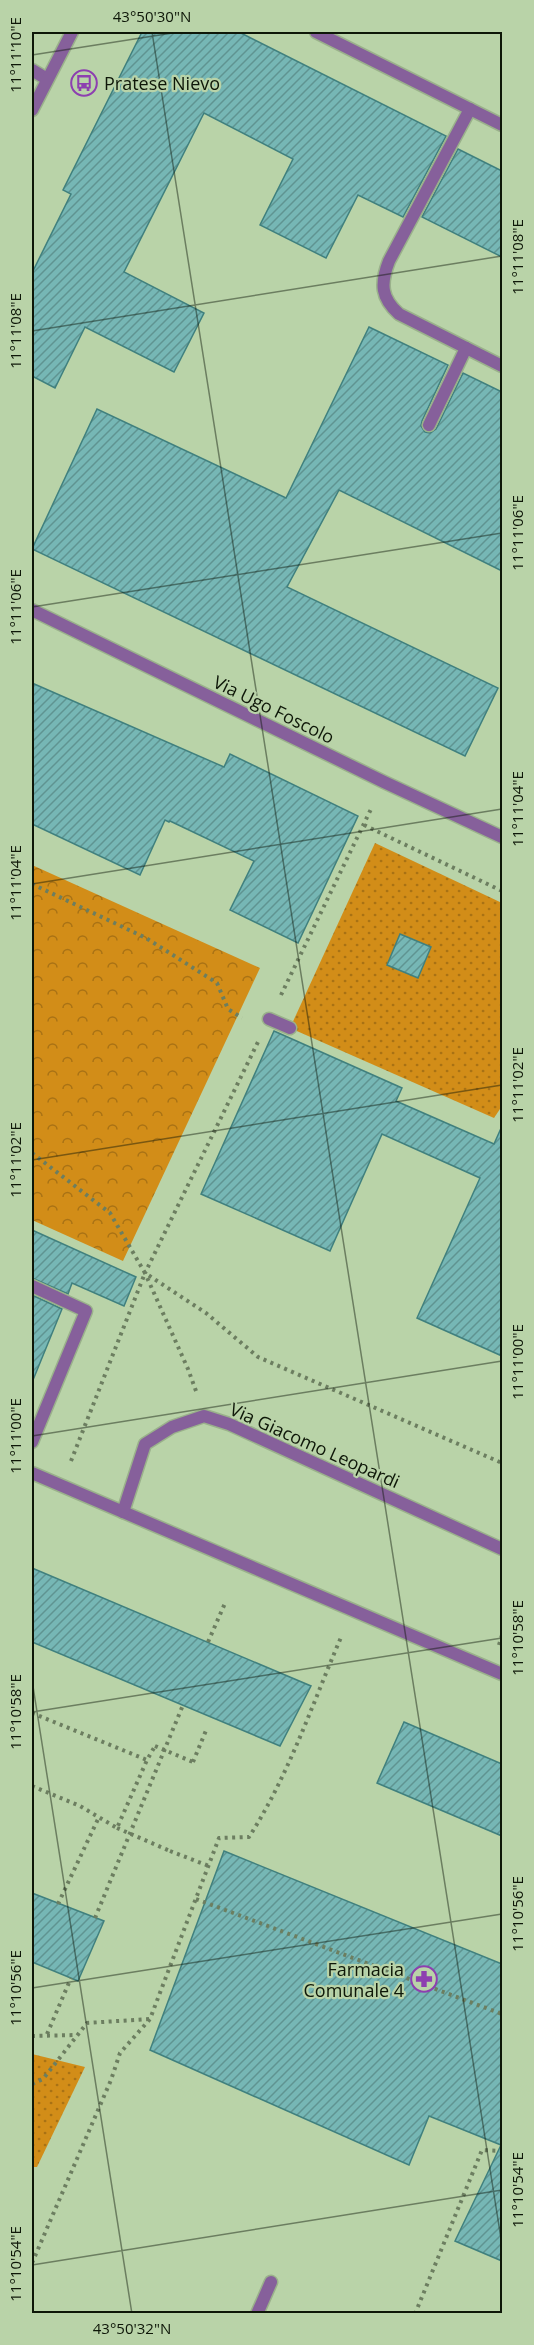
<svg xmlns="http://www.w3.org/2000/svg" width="534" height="2345" viewBox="0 0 534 2345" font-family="'Open Sans',sans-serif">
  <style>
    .park { fill: url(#park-crowns) }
    .garden { fill: url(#garden-dots) }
    .building { fill: url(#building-hatch); stroke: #40807e; stroke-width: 1.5 }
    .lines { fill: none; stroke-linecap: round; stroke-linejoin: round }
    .service-casing { stroke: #9ab18b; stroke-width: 15 }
    .minor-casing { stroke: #9ab18b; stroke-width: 15 }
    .tertiary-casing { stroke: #9ab18b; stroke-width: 15 }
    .path { stroke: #6c7e60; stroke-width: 4; stroke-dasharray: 3 4.5; stroke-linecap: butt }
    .service { stroke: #86609b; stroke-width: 12 }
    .minor { stroke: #86609b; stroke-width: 12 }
    .tertiary { stroke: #86609b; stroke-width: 12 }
    .path-bridge { stroke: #6c7e60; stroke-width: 4; stroke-dasharray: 3 4.5; stroke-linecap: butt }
    .ticks { fill: none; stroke: #0e1708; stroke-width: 1.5; stroke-opacity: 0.45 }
    .labels { text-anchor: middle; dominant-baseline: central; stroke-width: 4.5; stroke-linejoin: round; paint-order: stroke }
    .poi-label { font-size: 18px; fill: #0e1708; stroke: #b9d3a8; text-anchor: start }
    .street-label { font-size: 18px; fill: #0e1708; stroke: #b9d3a8 }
    .neatline { fill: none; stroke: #0e1708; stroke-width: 2 }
    .ticks-label { font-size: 15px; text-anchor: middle; fill: #0e1708 }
  </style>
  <defs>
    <pattern id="park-crowns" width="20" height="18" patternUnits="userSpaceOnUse" patternTransform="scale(1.5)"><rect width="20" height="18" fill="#d28d18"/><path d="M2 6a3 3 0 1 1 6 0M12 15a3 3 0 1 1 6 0" fill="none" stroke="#a97214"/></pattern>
    <pattern id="garden-dots" width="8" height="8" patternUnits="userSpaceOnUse" patternTransform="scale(1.5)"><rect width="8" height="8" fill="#d28d18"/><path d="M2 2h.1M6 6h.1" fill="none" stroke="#a97214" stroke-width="1.8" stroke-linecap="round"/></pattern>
    <pattern id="building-hatch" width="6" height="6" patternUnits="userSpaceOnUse" patternTransform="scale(1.5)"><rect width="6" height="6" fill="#76b7b5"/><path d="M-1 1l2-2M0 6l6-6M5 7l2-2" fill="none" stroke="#5f9491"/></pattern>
  </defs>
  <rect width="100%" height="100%" fill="#b9d3a8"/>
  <path class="park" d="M32,865L260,968L123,1261L32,1220Z"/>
  <g class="garden">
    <path d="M375,843L502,903V1106L494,1118L290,1028Z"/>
    <path d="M32,2054L85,2067L37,2167H32Z"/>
  </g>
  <g class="building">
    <path d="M142,32H239L446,136L403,217L358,195L326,258L260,225L293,159L204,113L124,272L204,313L174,372L85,327L55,388L32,376V273L71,194L63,190Z"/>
    <path d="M458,149L502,171V257L422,217Z"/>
    <path d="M369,327L448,365L422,421L421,426L425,432L430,433L436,429L463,373L502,392V571L339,490L287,587L498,688L465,756L32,549L97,409L286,498Z"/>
    <path d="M32,683L224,767L230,754L358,816L298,943L230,910L254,861L170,821L169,822L165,820L140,875L32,824Z"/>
    <path d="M400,934L431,947L418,978L387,965Z"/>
    <path d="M274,1031L402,1088L396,1101L494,1144L502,1126V1356L417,1318L480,1178L382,1134L330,1251L201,1194Z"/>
    <path d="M32,1230L136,1277L124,1306L72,1283L68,1294L32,1278Z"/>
    <path d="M32,1295L62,1309L33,1380H32Z"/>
    <path d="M32,1568L311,1686L280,1746L32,1642Z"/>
    <path d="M404,1722L502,1764V1836L377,1783Z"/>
    <path d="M224,1851L502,1964V2261L455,2241L501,2145L429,2116L409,2165L150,2050Z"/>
    <path d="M32,1893L104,1921L78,1981L32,1962Z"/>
  </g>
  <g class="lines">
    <g class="service-casing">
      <g id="service">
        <path d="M32,70L47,79"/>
        <path d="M470,109L389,261C380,284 381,298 399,314L502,366"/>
        <path d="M429,425L466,348"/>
        <path d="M269,1019L290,1028"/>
        <path d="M32,1286L86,1311L32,1442"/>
      </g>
    </g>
    <g class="minor-casing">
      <g id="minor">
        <path d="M316,32L502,125"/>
        <path d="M32,610L384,782L502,837"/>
        <path d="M32,1473L502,1674"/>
        <path d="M123,1512L145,1444L172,1427L204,1416L229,1424L502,1549"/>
        <path d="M257,2314L271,2282"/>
      </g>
    </g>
    <g class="tertiary-casing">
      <path id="tertiary" d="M32,110L72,32"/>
    </g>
    <g class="path">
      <path d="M364,825L502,891"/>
      <path d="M32,884L146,938L217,983L228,1009L242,1018"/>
      <path d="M281,995L372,807"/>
      <path d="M32,1153L110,1213L145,1273L206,1313L258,1357L502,1463"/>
      <path d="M196,1391L188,1369L145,1273L258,1042"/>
      <path d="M71,1461L145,1273"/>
      <path d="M208,1642L226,1601"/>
      <path d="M499,1645L502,1635"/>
      <path d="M32,1713L147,1760"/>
      <path d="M193,1762L207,1728"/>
      <path d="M32,1786L80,1806L117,1828L147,1760L155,1746"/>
      <path d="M170,1851L209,1866"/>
      <path d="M196,1899L502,2014"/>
      <path d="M58,1904L99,1817"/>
      <path d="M95,1918L183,1705"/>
      <path d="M47,2034L71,1978"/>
      <path d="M32,2036L77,2035"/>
      <path d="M32,2084L43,2079L87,2023L149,2019"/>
      <path d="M32,2263L111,2080L120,2053L150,2019L219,1838L249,1837C289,1775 313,1702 342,1635"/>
      <path d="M415,2314L482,2150L502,2151"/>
    </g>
    <use href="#service" class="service"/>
    <use href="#minor" class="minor"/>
    <use href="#tertiary" class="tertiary"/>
    <g class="path-bridge">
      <path d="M155,1746L193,1762"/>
      <path d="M117,1828L170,1851"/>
    </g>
  </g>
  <path class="ticks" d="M152,32L502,2245M32,55L179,32M32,331L502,256M32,607L502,533M32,884L502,809M32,1160L502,1085M32,1436L502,1361M32,1680L132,2314M32,1712L502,1638M32,1988L502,1914M32,2265L502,2190"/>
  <defs>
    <g id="bus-ring" transform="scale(1.35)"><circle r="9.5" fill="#b9d3a8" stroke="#8d3fb0" stroke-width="1.5"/><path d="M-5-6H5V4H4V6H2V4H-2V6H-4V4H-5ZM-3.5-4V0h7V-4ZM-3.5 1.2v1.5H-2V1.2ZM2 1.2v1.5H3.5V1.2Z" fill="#8d3fb0"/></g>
    <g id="pharmacy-ring" transform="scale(1.35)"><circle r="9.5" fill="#b9d3a8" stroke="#8d3fb0" stroke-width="1.5"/><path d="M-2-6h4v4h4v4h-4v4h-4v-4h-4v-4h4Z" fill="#8d3fb0"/></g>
  </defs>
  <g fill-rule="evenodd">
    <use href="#bus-ring" x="84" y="83"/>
    <use href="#pharmacy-ring" x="424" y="1979"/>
  </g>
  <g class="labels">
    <g class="poi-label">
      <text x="104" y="83">Pratese Nievo</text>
      <text x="404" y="1969" text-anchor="end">Farmacia<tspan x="404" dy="21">Comunale 4</tspan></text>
    </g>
    <g class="street-label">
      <text transform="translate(274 709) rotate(26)">Via Ugo Foscolo</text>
      <text transform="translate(315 1445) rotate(24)">Via Giacomo Leopardi</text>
    </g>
  </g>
  <rect width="534" height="2345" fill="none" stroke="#b9d3a8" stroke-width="66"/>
  <rect x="33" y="33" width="468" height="2279" class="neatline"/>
  <g class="ticks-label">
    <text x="152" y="22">43°50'30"N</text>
    <text transform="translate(16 55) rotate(-90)" y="5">11°11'10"E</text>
    <text transform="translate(518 257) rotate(-90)" y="5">11°11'08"E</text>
    <text transform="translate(16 331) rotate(-90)" y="5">11°11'08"E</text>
    <text transform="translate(518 533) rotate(-90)" y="5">11°11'06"E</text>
    <text transform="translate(16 607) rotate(-90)" y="5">11°11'06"E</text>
    <text transform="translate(518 809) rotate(-90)" y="5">11°11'04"E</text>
    <text transform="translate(16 883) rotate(-90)" y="5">11°11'04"E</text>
    <text transform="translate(518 1085) rotate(-90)" y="5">11°11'02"E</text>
    <text transform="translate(16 1160) rotate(-90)" y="5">11°11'02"E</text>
    <text transform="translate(518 1362) rotate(-90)" y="5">11°11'00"E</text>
    <text transform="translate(16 1436) rotate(-90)" y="5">11°11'00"E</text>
    <text transform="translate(518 1638) rotate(-90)" y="5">11°10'58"E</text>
    <text transform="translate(16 1712) rotate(-90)" y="5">11°10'58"E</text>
    <text transform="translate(518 1914) rotate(-90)" y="5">11°10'56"E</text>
    <text transform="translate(16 1988) rotate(-90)" y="5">11°10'56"E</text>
    <text transform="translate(518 2190) rotate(-90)" y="5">11°10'54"E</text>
    <text transform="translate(16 2264) rotate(-90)" y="5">11°10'54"E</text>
    <text x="132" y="2334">43°50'32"N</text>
  </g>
</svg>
